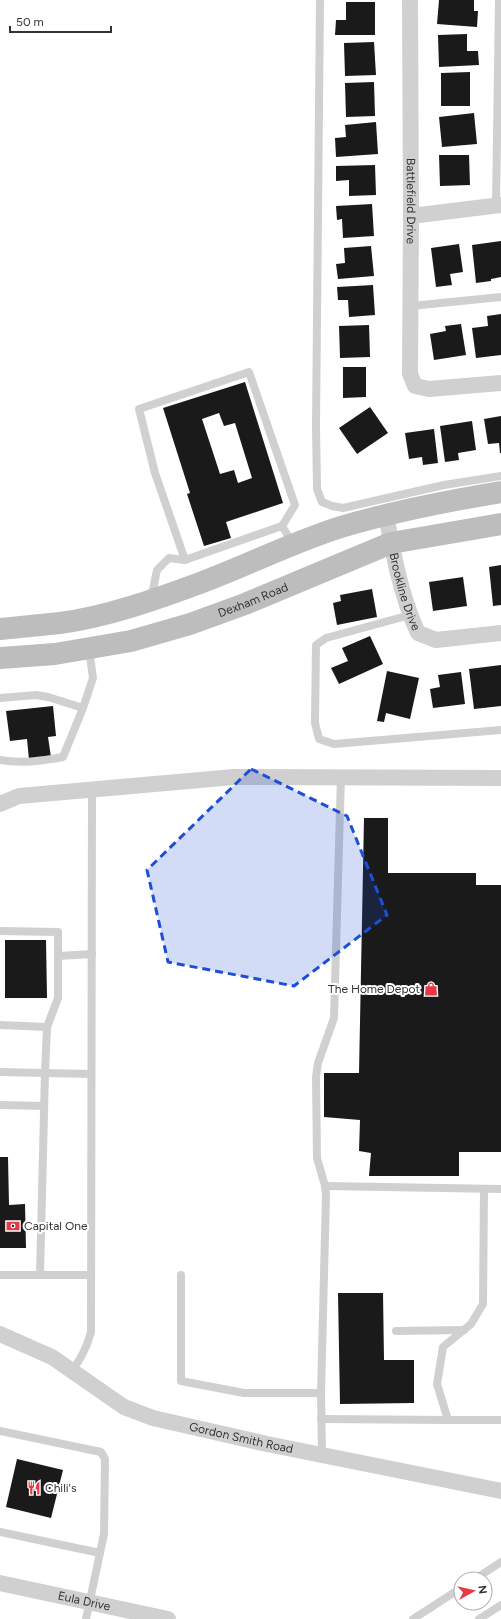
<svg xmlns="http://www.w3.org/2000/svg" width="501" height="1619" viewBox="0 0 501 1619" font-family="Figtree,sans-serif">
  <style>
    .building { fill: #1a1a1a; fill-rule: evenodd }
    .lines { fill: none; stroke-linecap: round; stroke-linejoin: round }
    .lane { stroke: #d0d0d0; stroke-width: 8 }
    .street { stroke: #d0d0d0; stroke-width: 16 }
    .secondary { stroke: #bdbdbd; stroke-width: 22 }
    .marked { fill: #1d4ed8; fill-opacity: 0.2; stroke: #1d4ed8; stroke-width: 3; stroke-dasharray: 8 5; stroke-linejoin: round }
    .labels { text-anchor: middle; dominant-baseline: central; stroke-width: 4; stroke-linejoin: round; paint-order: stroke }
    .street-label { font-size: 12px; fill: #333; stroke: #fff }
    .poi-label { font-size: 12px; fill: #333; stroke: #fff; text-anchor: start }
  </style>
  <rect width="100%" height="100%" fill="#fff"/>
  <g class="building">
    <path d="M439,0H474V11H478L477,27L437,24Z"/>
    <path d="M346,2H375V35H335L336,20H346Z"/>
    <path d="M467,34V51H478L479,65L439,67L438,35Z"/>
    <path d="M374,42L376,75L345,76L344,43Z"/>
    <path d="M470,72V106H441V73Z"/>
    <path d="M374,82L375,116L346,117L345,83Z"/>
    <path d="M474,113L477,144L442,147L439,117Z"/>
    <path d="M376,122L378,154L336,157L335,138L346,137L345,125Z"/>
    <path d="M439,155H469L470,185L440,186Z"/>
    <path d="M375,165L376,195L349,196V180L336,181V166Z"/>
    <path d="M372,204L374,236L343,238L342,219L337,220L336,206Z"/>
    <path d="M501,241V277L491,279V281L476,283L472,245Z"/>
    <path d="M459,244L463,272L450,274L452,285L436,287L431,248Z"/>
    <path d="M371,246L374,276L338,279L336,264L345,263L344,248Z"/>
    <path d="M373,285L375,315L349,317L348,300H338L337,287Z"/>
    <path d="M501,314V355L476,358L472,328L488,326L487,316Z"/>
    <path d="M461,324L466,355L434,360L430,334L446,331L445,326Z"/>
    <path d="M369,325L370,357L340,358L339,326Z"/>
    <path d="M343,367H366V397L343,398Z"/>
    <path d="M245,382L283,503L226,522L231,538L204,546L187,494L190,493L163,408ZM219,413L224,426L235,423L252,478L238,483L234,470L220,474L202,419Z"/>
    <path d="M370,407L388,433L357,454L339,428Z"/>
    <path d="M501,416V453H500L499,443L488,444L484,419Z"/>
    <path d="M472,421L476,450L458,453L459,460L445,462L440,426Z"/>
    <path d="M434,429L438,463L423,465L422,457L409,459L405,433Z"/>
    <path d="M501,565V605L493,606L489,567Z"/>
    <path d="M463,577L467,606L433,611L429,582Z"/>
    <path d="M372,589L377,617L337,625L333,603L341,601L340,595Z"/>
    <path d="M370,636L383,664L339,684L331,668L348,661L342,648Z"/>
    <path d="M501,665V706L474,709L469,669Z"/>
    <path d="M387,671L419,678L410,719L386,713L384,722L377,721Z"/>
    <path d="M461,672L465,704L433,708L430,689L440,687L438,675Z"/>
    <path d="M53,706L56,736L48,737L51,757L29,760L27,739L10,741L6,711Z"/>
    <path d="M364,818H388V873H476V885H501V1152H459V1176H369L371,1153L359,1151L360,1120L324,1117V1073H359Z"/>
    <path d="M5,940H46L47,998H5Z"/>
    <path d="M0,1157H8L9,1205L25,1204L26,1248H0Z"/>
    <path d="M338,1293H383L384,1360H414V1403L340,1404Z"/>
    <path d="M17,1459L63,1470L51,1518L6,1507Z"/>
  </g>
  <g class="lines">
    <g class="lane">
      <path d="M320,0L316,425L317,489L322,502L332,506L343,508L444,485L501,476"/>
      <path d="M496,206L499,0"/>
      <path d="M411,306L501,297"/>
      <path d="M185,560L155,473L139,409L249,372L295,505L282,526L293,544"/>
      <path d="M151,599L157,570L169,558L185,560L282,526"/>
      <path d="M410,615L326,638L316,645L315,723L319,739L334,744L501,730"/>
      <path d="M0,698L36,695L48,697L83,708L93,678L89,649"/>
      <path d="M0,760C22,764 41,761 63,757L83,708"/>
      <path d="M0,931L58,932V998L47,1027L45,1072L40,1275H0"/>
      <path d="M58,956L92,954"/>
      <path d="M0,1025L47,1027"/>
      <path d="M0,1072L91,1074"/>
      <path d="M0,1105L44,1106"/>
      <path d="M325,1186L501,1189"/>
      <path d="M40,1275H91"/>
      <path d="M181,1275V1381L244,1393H321"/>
      <path d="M396,1331L464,1330"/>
      <path d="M72,1370C82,1358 87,1347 91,1332L92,789"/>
      <path d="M321,1419L448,1420L437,1384L443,1347L471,1324L483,1304L484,1189"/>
      <path d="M448,1420H501"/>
      <path d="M0,1431L101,1452L105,1459L104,1534L86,1619"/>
      <path d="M322,1455L321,1393L326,1195L325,1186L317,1158L316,1077L318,1063L334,1018L341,776"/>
      <path d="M0,1532L100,1553"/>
      <path d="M475,1579L501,1562"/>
      <path d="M413,1619L461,1588"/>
      <path d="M479,1619L501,1605"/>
    </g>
    <g class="street">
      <path id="s1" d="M410,0L411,216L410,374L415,386L429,389L501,383"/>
      <path d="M411,216L501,205"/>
      <path id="s2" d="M386,514C393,554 401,596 418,633L436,640L501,633"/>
      <path d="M0,804L19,796L234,777L501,778"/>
      <path id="s3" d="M0,1334L52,1357L124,1407L153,1418L267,1444L501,1491"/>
      <path id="s4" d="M0,1583L168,1619"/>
    </g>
    <g class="secondary">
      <path d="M0,629C20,627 40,625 60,623C106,617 157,599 200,583C248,565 293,542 341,527C394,511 447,501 501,492"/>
      <path id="s5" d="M0,658L55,654L131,641L190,624L245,604L391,543L501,524"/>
    </g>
  </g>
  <path class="marked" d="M251,769L347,816L387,915L294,986L168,962L147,870Z"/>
  <defs>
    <g id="shop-bare" transform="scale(1.08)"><path d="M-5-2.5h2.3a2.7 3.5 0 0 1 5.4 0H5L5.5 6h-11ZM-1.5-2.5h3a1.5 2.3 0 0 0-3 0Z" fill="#e63946" stroke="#fff" stroke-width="2.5" paint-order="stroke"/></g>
    <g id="bank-bare" transform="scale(1.08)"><path d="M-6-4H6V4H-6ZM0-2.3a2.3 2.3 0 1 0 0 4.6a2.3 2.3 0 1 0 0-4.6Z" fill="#e63946" stroke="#fff" stroke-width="2.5" paint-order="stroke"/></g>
    <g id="restaurant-bare" transform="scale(1.08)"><path d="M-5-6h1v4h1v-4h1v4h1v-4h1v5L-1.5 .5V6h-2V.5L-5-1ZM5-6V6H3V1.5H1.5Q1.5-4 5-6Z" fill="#e63946" stroke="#fff" stroke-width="2.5" paint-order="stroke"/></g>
  </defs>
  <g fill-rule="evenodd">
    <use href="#shop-bare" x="431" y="989"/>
    <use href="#bank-bare" x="13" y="1226"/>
    <use href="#restaurant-bare" x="34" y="1488"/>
  </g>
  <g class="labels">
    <g class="street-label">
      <text stroke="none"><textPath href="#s1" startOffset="201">Battlefield Drive</textPath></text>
      <text stroke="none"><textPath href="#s2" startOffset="80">Brookline Drive</textPath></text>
      <text stroke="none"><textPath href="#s5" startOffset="261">Dexham Road</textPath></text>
      <text stroke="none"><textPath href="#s3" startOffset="266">Gordon Smith Road</textPath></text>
      <text stroke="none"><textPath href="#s4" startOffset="86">Eula Drive</textPath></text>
    </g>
    <g class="poi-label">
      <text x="420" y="989" text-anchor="end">The Home Depot</text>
      <text x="24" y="1226">Capital One</text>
      <text x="45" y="1488">Chili's</text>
    </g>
  </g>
  <g transform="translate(473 1591) rotate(82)"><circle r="19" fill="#ffffff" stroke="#adadad"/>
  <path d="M0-3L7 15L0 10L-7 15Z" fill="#e63946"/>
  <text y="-6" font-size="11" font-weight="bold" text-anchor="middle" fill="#333333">N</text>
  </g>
  <path d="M10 26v6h101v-6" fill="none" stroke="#333333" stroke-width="2"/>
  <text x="16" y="26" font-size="12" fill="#333333" stroke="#ffffff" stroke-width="3" paint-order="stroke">50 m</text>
</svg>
